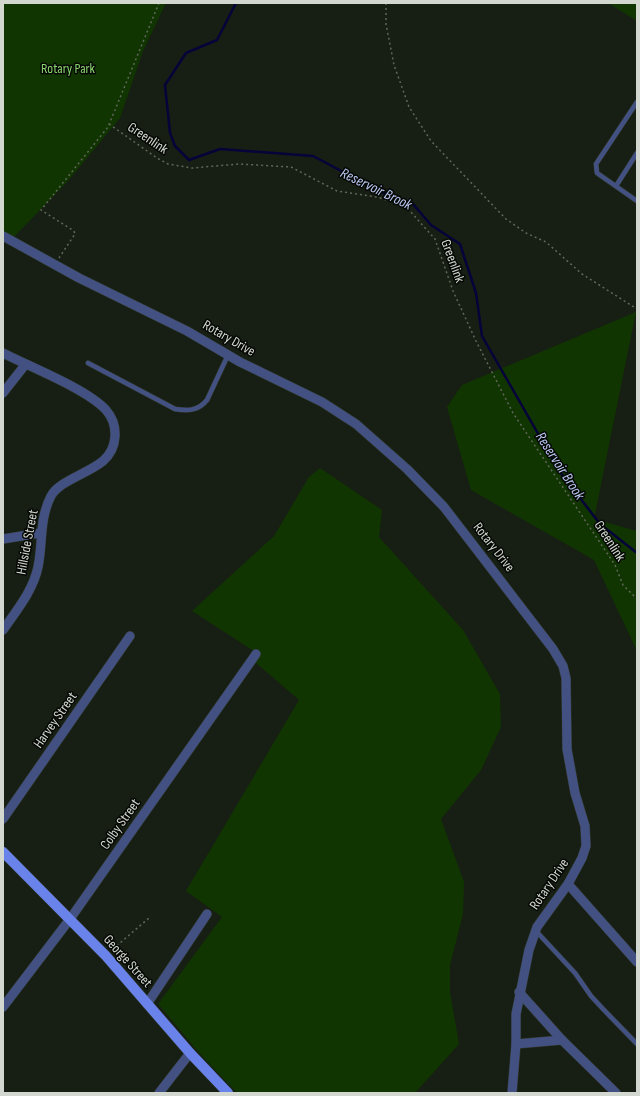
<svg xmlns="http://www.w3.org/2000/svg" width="640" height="1096" viewBox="0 0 640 1096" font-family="'Sofia Sans Condensed',sans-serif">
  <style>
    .green { fill: #113500 }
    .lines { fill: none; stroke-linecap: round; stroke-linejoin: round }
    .stream { stroke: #050339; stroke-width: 2.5 }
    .service-casing { stroke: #31392e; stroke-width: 5.5 }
    .minor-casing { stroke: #31392e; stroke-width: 10 }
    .primary-casing { stroke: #31392e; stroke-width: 11 }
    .path { stroke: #5f665c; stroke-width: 1.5; stroke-dasharray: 2 3; stroke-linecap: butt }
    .service { stroke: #435182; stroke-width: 4.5 }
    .minor { stroke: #435182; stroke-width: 9 }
    .primary { stroke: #6a83eb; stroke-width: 10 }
    .labels { text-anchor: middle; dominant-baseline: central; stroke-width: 3; stroke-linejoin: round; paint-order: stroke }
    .park-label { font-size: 14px; fill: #8cd56e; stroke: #050804 }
    .street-label { font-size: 14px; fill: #d2d7d0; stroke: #050804 }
    .water-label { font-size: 15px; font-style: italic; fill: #b9c7f1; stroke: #050804 }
  </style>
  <rect width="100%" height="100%" fill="#171f14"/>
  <g class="green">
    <path d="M3,3H166L143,51L120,118L68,181L8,243L3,239Z"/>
    <path d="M608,3H637V21Z"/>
    <path d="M636,312L594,519L637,531V651L594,560L471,490L447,407L462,385Z"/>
    <path d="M320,468L382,510L379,537L463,630L500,694L501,727L481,770L441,819L464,882L463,914L450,965V992L459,1044L415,1093H237L200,1054L158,1004L222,917L186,891L299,700L255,662L260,655L192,611L274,536L309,477Z"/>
  </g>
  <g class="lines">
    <path class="stream" d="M236,3L217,40L186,53L165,85L170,133L175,146L189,160L220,149L313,156L379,191L413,204L431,225L460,244L476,293L482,336L560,472L600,524L637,553"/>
    <g class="service-casing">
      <g id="service">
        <path d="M637,102L596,164L597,173L637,201"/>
        <path d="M616,186L637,153"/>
        <path d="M88,363L175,409C188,411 198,411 207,400L228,355"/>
        <path d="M536,931L575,973L591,996L604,1010L637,1044"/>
      </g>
    </g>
    <g class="minor-casing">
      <g id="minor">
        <path d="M3,236L79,278L187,331L240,362L322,402L356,424L407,469L444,507L553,649L563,666L566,678L567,749L575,793L585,826L586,846L582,858L568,884L537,927L529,950L516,1014V1044L512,1093"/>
        <path d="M3,353C30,367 87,389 106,410C119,425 118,448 103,461C89,473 59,481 51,496C39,519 43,544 38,567C33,591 16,611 3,630"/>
        <path d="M3,393L25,365"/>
        <path d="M3,539L40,533"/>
        <path d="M3,819L130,636"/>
        <path d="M568,884L637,962"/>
        <path d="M519,992L562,1040L616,1093"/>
        <path d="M147,1004L207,914"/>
        <path d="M3,1007L70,919L256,654"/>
        <path d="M516,1044L562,1040"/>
        <path d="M159,1093L190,1053"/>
      </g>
    </g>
    <g class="primary-casing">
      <path id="primary" d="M3,852L106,956L190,1053L228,1093"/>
    </g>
    <g class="path">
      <path d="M386,3V24L394,65L409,107L431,141L506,219L526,233L546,242L582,274L637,309"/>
      <path d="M109,124L157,158L168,164L192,168L239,164L291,167L337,191L377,197L396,203L410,211L435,239L453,291L476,341L513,413L615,565L623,585L637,599"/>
      <path d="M59,258L75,234L74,231L41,210L108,127L159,3"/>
      <path d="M113,949L149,918"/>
    </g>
    <use href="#service" class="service"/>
    <use href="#minor" class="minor"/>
    <use href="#primary" class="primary"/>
  </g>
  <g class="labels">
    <g class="park-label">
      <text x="68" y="68">Rotary Park</text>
    </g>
    <g class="street-label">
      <text transform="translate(148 138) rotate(34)">Greenlink</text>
      <text transform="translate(453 261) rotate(70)">Greenlink</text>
      <text transform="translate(229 338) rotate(30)">Rotary Drive</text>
      <text transform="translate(610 541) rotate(57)">Greenlink</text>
      <text transform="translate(27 542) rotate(-79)">Hillside Street</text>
      <text transform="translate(494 547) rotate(52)">Rotary Drive</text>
      <text transform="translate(55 720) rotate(-55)">Harvey Street</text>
      <text transform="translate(120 824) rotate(-55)">Colby Street</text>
      <text transform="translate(549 884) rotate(-56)">Rotary Drive</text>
      <text transform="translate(128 961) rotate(48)">George Street</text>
    </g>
    <g class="water-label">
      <text transform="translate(376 189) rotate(26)">Reservoir Brook</text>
      <text transform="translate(560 466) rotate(57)">Reservoir Brook</text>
    </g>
  </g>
  <rect width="640" height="1096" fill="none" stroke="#d2d7d0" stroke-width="8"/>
</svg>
